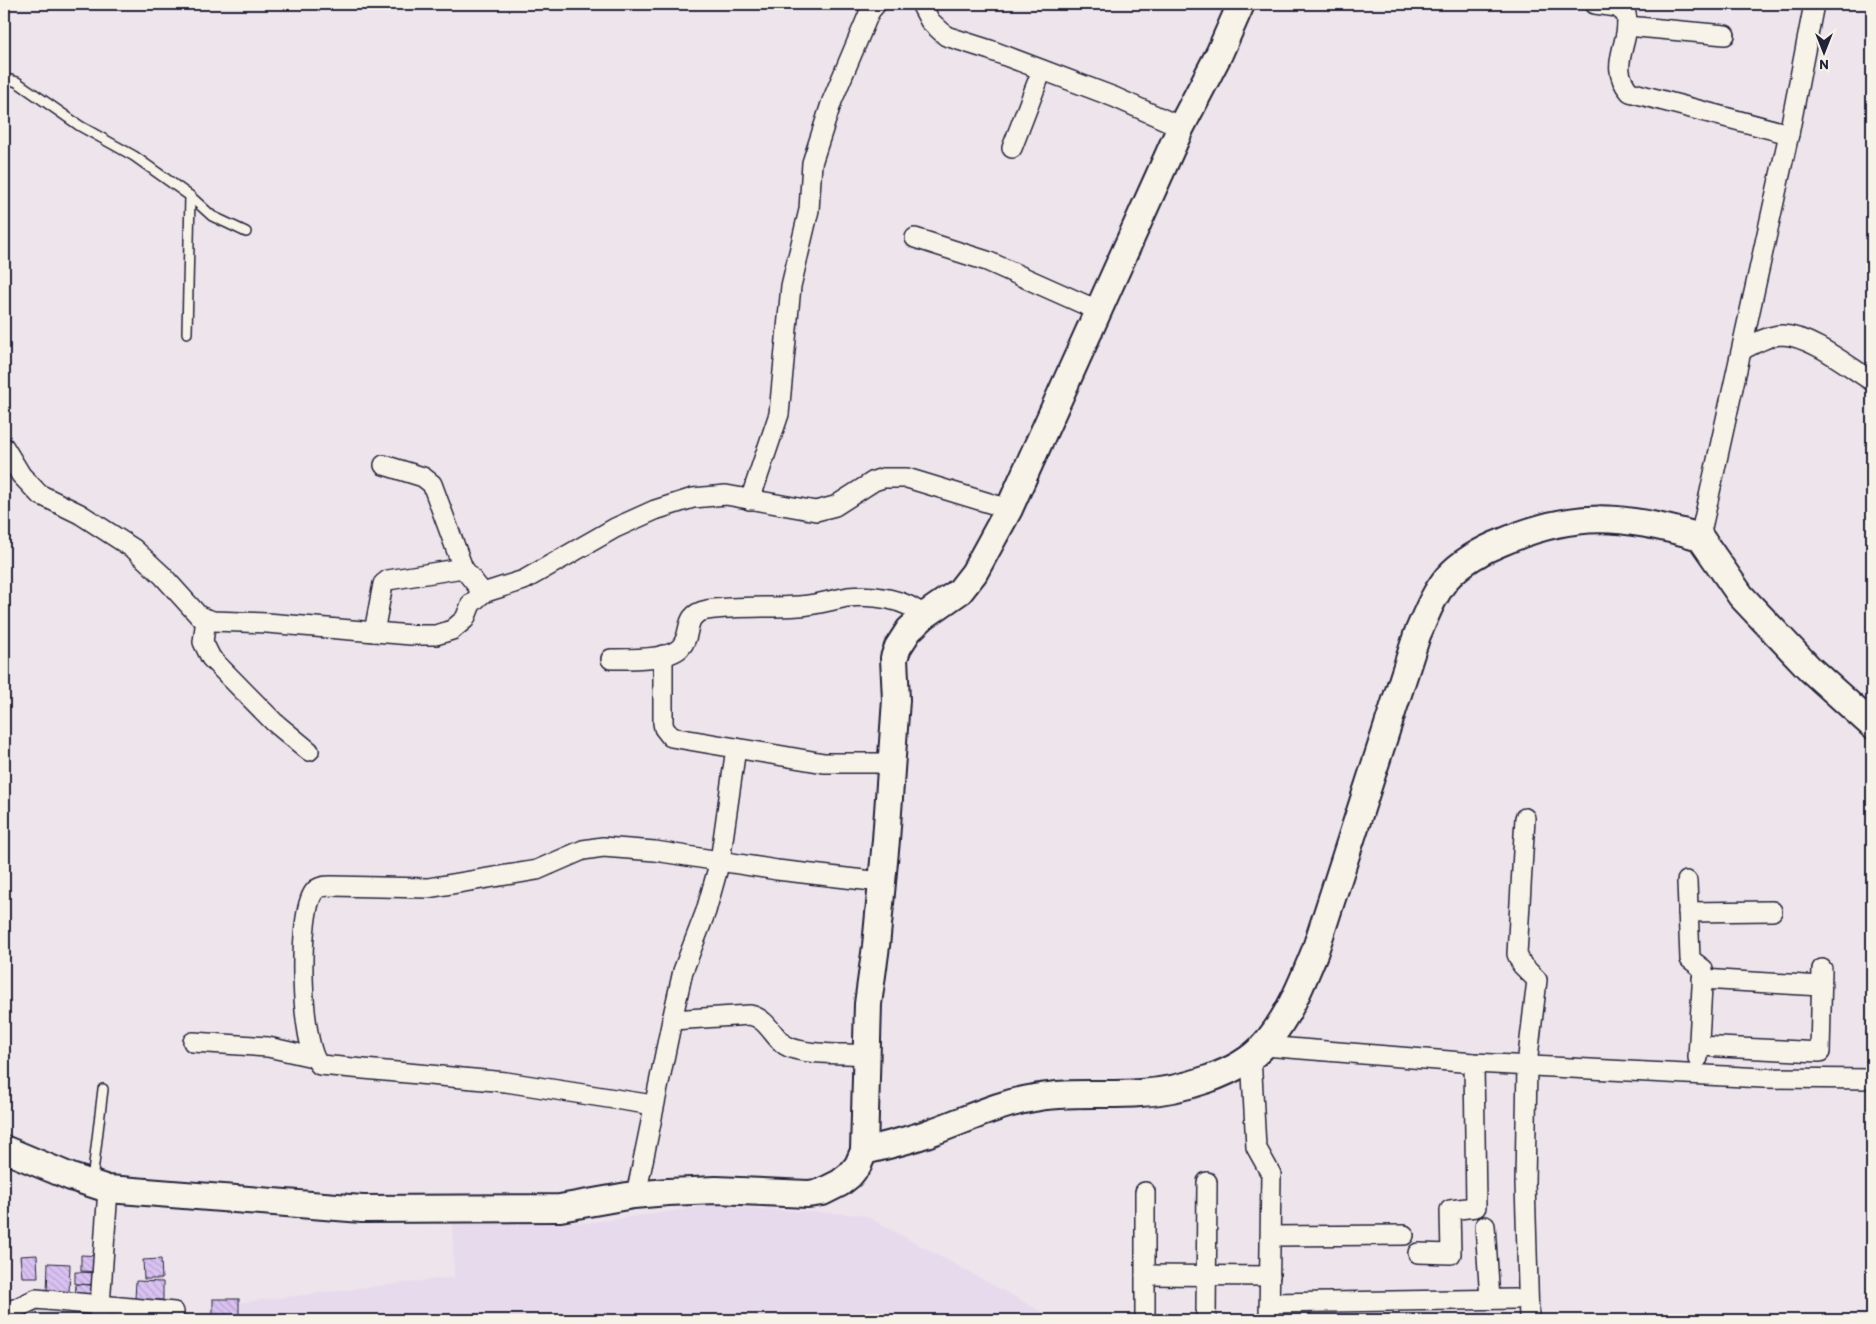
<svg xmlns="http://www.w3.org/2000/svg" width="1876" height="1324" viewBox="0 0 1876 1324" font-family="Itim,sans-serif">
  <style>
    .built { fill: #e8daed }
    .building { fill: url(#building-back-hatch); stroke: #22223b }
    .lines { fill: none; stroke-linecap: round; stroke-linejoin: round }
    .lane-casing { stroke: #22223b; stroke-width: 12 }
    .street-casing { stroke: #22223b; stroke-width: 22 }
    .secondary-casing { stroke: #22223b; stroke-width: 30 }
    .lane { stroke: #f7f3e8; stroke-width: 9 }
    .street { stroke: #f7f3e8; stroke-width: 19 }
    .secondary { stroke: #f7f3e8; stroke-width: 26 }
  </style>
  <defs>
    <pattern id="building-back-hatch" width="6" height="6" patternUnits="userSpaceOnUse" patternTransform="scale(1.25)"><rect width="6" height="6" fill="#d9c1f1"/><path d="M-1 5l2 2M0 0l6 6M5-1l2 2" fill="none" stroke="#baa6d0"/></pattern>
  </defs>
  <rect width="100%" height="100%" fill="#eee4eb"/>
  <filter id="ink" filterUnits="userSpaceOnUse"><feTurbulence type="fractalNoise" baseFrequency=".02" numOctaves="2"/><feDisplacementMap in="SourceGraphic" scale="10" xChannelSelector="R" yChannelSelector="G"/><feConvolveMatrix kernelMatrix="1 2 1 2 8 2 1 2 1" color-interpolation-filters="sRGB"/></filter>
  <g filter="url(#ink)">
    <path class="built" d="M707,1206L864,1215L1057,1320H206L211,1306L454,1277L452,1217L588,1223Z"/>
    <g class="building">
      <path d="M37,1255L38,1277H22L20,1256Z"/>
      <path d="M81,1255L103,1256V1272L81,1271Z"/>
      <path d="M161,1259L162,1279H144L143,1260Z"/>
      <path d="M48,1263L70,1264L69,1295L47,1294Z"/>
      <path d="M75,1272L102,1273L101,1285L75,1284Z"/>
      <path d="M136,1281L163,1282V1300L135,1299Z"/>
      <path d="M76,1284L102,1286L101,1303L75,1301Z"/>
      <rect x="213" y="1299" width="26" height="21"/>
    </g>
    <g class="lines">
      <g class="lane-casing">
        <g id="lane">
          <path d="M4,78L17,82L80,126L134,156L190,196L187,333"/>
          <path d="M190,196L212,216L246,232"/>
          <path d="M92,1181L103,1089"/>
        </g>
      </g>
      <g class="street-casing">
        <g id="street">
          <path d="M921,4L930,21L946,36L990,50L1114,97L1181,127"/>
          <path d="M1595,4L1617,7L1626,14C1632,43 1606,65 1630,92L1789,134"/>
          <path d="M1627,26L1725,35"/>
          <path d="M1012,148L1042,70"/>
          <path d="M915,238L987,261L1097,310"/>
          <path d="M1742,350C1753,344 1769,335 1782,335C1811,336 1848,366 1872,381"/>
          <path d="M4,447L21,475L39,494L80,514L134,549L162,575L199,616L213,621L267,623L411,635H436L452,630L465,619L471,604L483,593L524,580L615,528L655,510L693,498L726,495L816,511L835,506L874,481L883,478H907L1009,509"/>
          <path d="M384,465L423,477L432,484L463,568L483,593"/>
          <path d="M750,500L779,414L791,286L809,210L812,163L832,101L870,11L876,4"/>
          <path d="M1700,537L1789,134L1814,4"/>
          <path d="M206,619L203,642L211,658L274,722L309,751"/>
          <path d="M374,632L383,584L388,580L463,568"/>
          <path d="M663,655V723L664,728L671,737L824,763H892"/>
          <path d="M611,659C628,659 668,660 680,648C694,634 681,615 707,610C738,606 768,608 799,606C816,605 831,600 848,597C873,594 906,599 924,616"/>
          <path d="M736,748L720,861L706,911L683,971L672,1020L750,1015C768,1019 772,1036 785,1045C802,1056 846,1053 867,1055"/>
          <path d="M1525,818L1517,954L1522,965L1537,980L1527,1065L1525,1183L1529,1320"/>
          <path d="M1687,881L1690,959L1703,969L1698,1058"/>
          <path d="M1688,912L1772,911"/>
          <path d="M1702,979L1821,986"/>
          <path d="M193,1042L268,1047L313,1057"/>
          <path d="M1264,1046L1474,1063L1763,1078L1872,1079"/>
          <path d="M1699,1046L1820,1052L1822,969"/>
          <path d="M1251,1056L1256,1147L1271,1174L1269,1320"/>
          <path d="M653,1105L506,1082L320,1065C300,1048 297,914 314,892C318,886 326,886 332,886L428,888L537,870L583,850L603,847L655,851L777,870L881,882"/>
          <path d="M636,1195L672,1020"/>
          <path d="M1485,1226L1490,1299"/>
          <path d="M1271,1236L1404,1235"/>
          <path d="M1418,1253L1451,1254L1450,1210L1476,1207L1474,1063"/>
          <path d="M1145,1275L1270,1276"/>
          <path d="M1270,1303L1515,1299"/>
          <path d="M4,1314L36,1299L174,1312"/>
          <path d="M99,1320L108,1189"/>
          <path d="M1145,1320V1192"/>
          <path d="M1206,1320L1207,1182"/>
        </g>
      </g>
      <g class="secondary-casing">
        <g id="secondary">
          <path d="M4,1149L71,1177L108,1189L362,1209L560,1208L633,1195L668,1192L716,1190L808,1194L822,1192L840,1183L850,1175L858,1165L864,1151L868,1004L876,946L886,840L896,700L894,658L898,647L909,630L924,616L960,591L974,573L1009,509L1181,127L1219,54L1241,4"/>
          <path d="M864,1151C885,1146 906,1141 926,1134C962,1122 996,1104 1034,1098C1069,1091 1105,1096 1140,1093C1178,1091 1239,1075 1265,1044C1288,1018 1302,983 1315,951L1417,635C1426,615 1433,595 1447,578C1460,563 1482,550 1500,543C1574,510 1624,515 1700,537L1741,596L1810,669L1872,725"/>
        </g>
      </g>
      <use href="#lane" class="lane"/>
      <use href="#street" class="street"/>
      <use href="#secondary" class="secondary"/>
    </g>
  </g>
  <rect width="1876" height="1324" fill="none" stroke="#f7f3e8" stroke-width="20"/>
  <rect x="10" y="10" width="1856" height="1304" fill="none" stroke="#22223b" stroke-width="2" filter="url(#ink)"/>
  <g transform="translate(1824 52) rotate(180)" stroke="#f7f3e8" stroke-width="4" paint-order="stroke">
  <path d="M0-4L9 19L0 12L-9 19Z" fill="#22223b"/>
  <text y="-8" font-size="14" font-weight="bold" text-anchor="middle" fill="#22223b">N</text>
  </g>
</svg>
